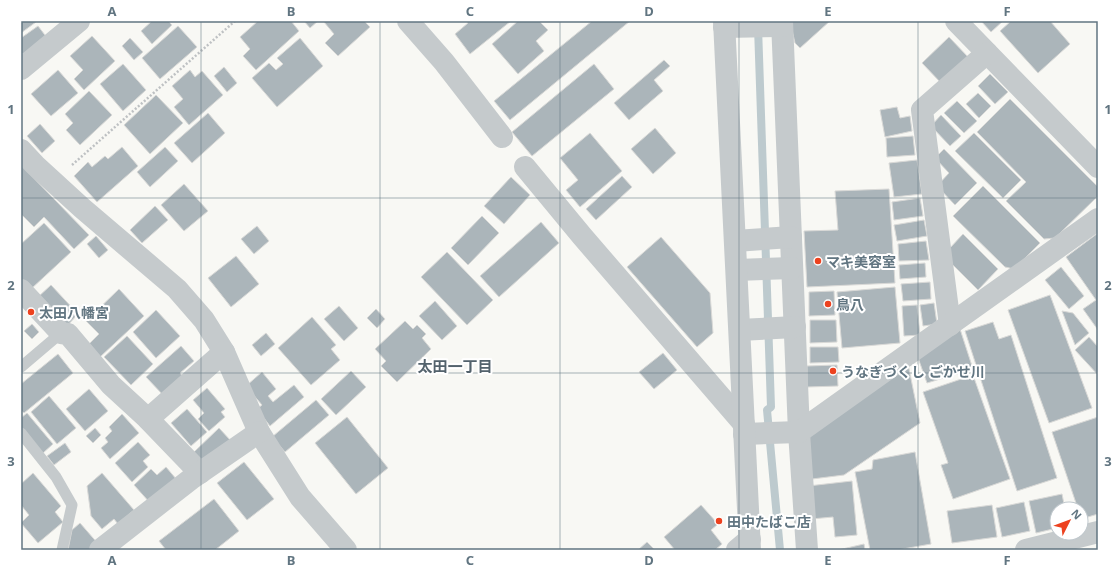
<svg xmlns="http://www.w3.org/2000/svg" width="1119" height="571" viewBox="0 0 1119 571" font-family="'Noto Sans','Noto Sans JP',sans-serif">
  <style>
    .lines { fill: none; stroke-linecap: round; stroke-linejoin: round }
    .stream { stroke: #bdcace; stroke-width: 8 }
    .building { fill: #abb5ba; stroke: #d9d9d7 }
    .path { stroke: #bec1c3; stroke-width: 2.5; stroke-dasharray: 2 2; stroke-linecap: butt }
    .service { stroke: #c5cacc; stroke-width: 11 }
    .minor { stroke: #c5cacc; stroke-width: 22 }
    .tertiary { stroke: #c5cacc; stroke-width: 22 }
    .grid { fill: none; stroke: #617581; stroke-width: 1; stroke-opacity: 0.55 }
    .poi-dot { fill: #ed421f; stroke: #fff; stroke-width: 1.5 }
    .labels { text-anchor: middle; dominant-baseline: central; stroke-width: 4; stroke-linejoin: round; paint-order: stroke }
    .poi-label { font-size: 14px; font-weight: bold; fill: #617581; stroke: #fff; text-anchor: start }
    .neighbourhood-label { font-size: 15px; font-weight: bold; fill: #53626c; stroke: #fff }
    .neatline { fill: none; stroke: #617581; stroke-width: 1.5 }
    .grid-label { font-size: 13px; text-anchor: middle; font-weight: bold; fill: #617581 }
  </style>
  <rect width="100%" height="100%" fill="#f8f8f4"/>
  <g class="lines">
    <path class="stream" d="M758,27L771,407L767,410L780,550"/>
  </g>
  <g class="building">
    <path d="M21,21H35L36,22L21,33Z"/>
    <path d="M152,21H168L172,25L152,44L141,31Z"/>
    <path d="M258,21H291L299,31L256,70L243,56L250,49L240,37Z"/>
    <path d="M304,21H318L310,28Z"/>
    <path d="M325,21H364L370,27L338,56L325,43L334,34L324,22Z"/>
    <path d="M466,21H511L470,54L455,34L468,23Z"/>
    <path d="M518,21H539L548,30L536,41L544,51L518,74L492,44Z"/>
    <path d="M592,21H630L510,120L494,101Z"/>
    <path d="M790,21H830L800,48L795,43Z"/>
    <path d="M981,21H1003L991,32Z"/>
    <path d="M1011,21H1050L1070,44L1038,73L1000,31Z"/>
    <path d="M38,26L48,39L24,56L21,52V38Z"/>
    <path d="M178,26L197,47L160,79L142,58Z"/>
    <path d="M92,36L115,61L84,90L74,79L83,70L70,56Z"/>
    <path d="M949,37L969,58L942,84L922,63Z"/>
    <path d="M130,38L143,52L134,60L122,46Z"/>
    <path d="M300,38L323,66L277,107L252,78L269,63L276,70L283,64L277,58Z"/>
    <path d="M664,60L670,66L654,80L663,91L629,120L614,103Z"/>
    <path d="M123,64L146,90L123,111L100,84Z"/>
    <path d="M594,64L614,89L532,156L512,132Z"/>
    <path d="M224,67L237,83L227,92L214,76Z"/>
    <path d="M58,70L78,93L51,116L31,94Z"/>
    <path d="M190,70L195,77L202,71L223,95L189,125L174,107L183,99L172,86Z"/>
    <path d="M990,74L1008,92L995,104L978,86Z"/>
    <path d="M89,91L112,115L80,145L66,130L73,123L65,114Z"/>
    <path d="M978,93L991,106L979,118L966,104Z"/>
    <path d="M156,95L183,123L150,154L124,125Z"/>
    <path d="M1010,99L1098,187V196L1055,238L1044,239L1006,201L1026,182L977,132Z"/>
    <path d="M957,101L977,121L964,133L944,113Z"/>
    <path d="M897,107L900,118L910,116L912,131L885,137L880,110Z"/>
    <path d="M208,113L225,133L192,163L174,143Z"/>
    <path d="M941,115L961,136L950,146L931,126Z"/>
    <path d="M40,124L55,141L42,153L27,136Z"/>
    <path d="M655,128L676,153L653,174L631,149Z"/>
    <path d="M590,133L622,171L580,207L566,190L578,180L560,158Z"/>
    <path d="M974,133L1021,180L1003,198L955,151Z"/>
    <path d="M913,136L915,155L887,157L886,138Z"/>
    <path d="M122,147L138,166L97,202L74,176L88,162L92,167L105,156L108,159Z"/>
    <path d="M165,147L178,161L150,187L137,172Z"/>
    <path d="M944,149L977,183L955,205L937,186L949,173L935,158Z"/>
    <path d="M917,160L922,194L894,197L889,163Z"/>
    <path d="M21,165L89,235L74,249L44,217L34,227L22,215L21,217Z"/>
    <path d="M622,176L632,187L596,220L586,209Z"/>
    <path d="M511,177L530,195L504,224L484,206Z"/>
    <path d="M184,184L208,211L184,231L161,205Z"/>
    <path d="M983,186L1040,243L1014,269L1005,267L953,216Z"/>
    <path d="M889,189L895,283L807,287L804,231L838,230L835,191Z"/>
    <path d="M920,198L923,216L894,220L892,202Z"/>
    <path d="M155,206L168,220L142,243L130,230Z"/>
    <path d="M482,216L499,233L468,265L451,248Z"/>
    <path d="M924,220L927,236L897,241L894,225Z"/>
    <path d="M541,222L559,243L499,297L480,276Z"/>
    <path d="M44,223L71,252L31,289L21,279V244Z"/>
    <path d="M257,226L269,241L254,254L241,239Z"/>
    <path d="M1098,233V330L1083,309L1096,300L1066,257Z"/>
    <path d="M963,234L998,269L978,290L951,263L949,249Z"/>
    <path d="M96,236L108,250L99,258L87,244Z"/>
    <path d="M661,237L710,293L713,333L697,347L627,267Z"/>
    <path d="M926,241L929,260L899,261L898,244Z"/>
    <path d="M447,252L493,300L467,325L421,277Z"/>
    <path d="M236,256L259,284L231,307L208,278Z"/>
    <path d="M925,263L926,277L900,279L899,265Z"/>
    <path d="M1061,267L1084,296L1069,309L1045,280Z"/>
    <path d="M930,282L931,299L903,301L901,284Z"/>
    <path d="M51,285L78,314L65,328L37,298Z"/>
    <path d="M895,287L900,343L842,348L837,292Z"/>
    <path d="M119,289L144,316L100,357L88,345L99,334L86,321Z"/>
    <path d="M834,291L835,315L809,316V292Z"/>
    <path d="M1050,295L1092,408L1049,423L1008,310Z"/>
    <path d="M435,301L457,326L442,340L419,316Z"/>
    <path d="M934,303L937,324L923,326L920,305Z"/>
    <path d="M917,305L920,335L904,336L902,306Z"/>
    <path d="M339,306L358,328L344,341L324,319Z"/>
    <path d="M376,309L385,319L377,328L367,318Z"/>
    <path d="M156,310L180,336L156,358L133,332Z"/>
    <path d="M1062,311L1073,313L1089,333L1075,345Z"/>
    <path d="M312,317L336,345L331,349L340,360L311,385L278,348Z"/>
    <path d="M810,320H836L837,342L810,343Z"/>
    <path d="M405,321L413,329L417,325L426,334L422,338L431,349L397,382L381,366L386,361L375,349Z"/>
    <path d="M993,322L999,339L1011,335L1057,478L1017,491L965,331Z"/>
    <path d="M32,324L39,332L32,339L24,331Z"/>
    <path d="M960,329L973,369L927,383L917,355Z"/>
    <path d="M266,333L275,344L261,356L252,345Z"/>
    <path d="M127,336L153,364L131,385L104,357Z"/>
    <path d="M1089,337L1098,347V375L1075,350Z"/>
    <path d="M181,346L194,361L180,373L184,378L164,396L146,377Z"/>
    <path d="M810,347H838L839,362L810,363Z"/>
    <path d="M663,353L677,370L654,389L639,372Z"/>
    <path d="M58,354L73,373L24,413L21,410V384Z"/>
    <path d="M908,364L920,423L844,475L812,479L806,435Z"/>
    <path d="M837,365L838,386L807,387V366Z"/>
    <path d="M351,371L366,387L336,415L321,399Z"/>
    <path d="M262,372L276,389L268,396L273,402L294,385L304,397L270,426L257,409L262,405L246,386Z"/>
    <path d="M973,375L1010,479L953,499L941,465L948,463L923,392Z"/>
    <path d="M207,388L225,409L221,412L225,417L209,431L198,419L204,413L193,400Z"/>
    <path d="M89,389L108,411L85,431L66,409Z"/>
    <path d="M49,396L76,428L57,444L31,412Z"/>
    <path d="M316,400L329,415L285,452L272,437Z"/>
    <path d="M187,409L207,432L191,446L171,423Z"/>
    <path d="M27,413L53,444L43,453L21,429V418Z"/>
    <path d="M122,414L139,433L110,459L101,448L108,442L105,438L112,431L109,427Z"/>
    <path d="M347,417L388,468L356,494L315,443Z"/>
    <path d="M1098,417V514L1081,519V509H1078L1052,432Z"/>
    <path d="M95,428L101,435L93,443L86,436Z"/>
    <path d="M219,428L231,441L206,464L194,452Z"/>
    <path d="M138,442L150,455L143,461L148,467L132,482L115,463Z"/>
    <path d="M65,443L71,452L54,465L47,456Z"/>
    <path d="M915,452L931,544L897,550H870L855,472L872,469L873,460Z"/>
    <path d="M244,462L274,499L247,520L217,483Z"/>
    <path d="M166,467L177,480L151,504L134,485L151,469L157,475Z"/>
    <path d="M33,473L61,506L55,512L63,522L38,543L21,523L29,515L21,505V484Z"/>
    <path d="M102,473L134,510L118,524L114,519L102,529L91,516L87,486Z"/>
    <path d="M852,481L857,535L835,537L833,517L811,519L808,486Z"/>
    <path d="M1062,494L1065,509H1057V528L1036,533L1029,501Z"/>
    <path d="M214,499L239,531L215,550H166L159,541Z"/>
    <path d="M1024,502L1030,531L1002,537L996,508Z"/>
    <path d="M701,505L718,524L711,530L722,544L715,550H675L664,537Z"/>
    <path d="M992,505L997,537L952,543L947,511Z"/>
    <path d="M80,523L100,546L95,550H68L72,530Z"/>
    <path d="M647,542L655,550H638Z"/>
    <path d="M864,544L865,550H838Z"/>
  </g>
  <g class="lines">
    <path class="path" d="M72,165L235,21"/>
    <g class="service">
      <path d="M21,367L61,333"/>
      <path d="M21,433L56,477L72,505L62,550"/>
    </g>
    <g class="minor">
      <path d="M408,21L444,62L502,137"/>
      <path d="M782,21L799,432L807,550"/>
      <path d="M956,21L1098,167"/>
      <path d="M724,27L782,26"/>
      <path d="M21,69L79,21"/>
      <path d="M21,150L35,165L82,208L177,289L204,320L224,352L259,432L300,497L346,550"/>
      <path d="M525,167L582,236L744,424"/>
      <path d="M735,241L791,237"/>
      <path d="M737,270L792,268"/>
      <path d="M21,290L61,333L68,334L111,385L148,419"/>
      <path d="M950,325L922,110L987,53"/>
      <path d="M740,330L795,327"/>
      <path d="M744,434L799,432L1098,219"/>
      <path d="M200,473L148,419L224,352"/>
      <path d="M100,550L191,479L259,432"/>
      <path d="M737,550L750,539"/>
      <path d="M1026,550L1098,532"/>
    </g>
    <path class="tertiary" d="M724,21L750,550"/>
  </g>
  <path class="grid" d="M201,21V550M380,21V550M560,21V550M739,21V550M918,21V550M21,198H1098M21,373H1098"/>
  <g class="poi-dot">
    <circle cx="818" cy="261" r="4"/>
    <circle cx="828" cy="304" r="4"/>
    <circle cx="31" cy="312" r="4"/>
    <circle cx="833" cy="371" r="4"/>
    <circle cx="719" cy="521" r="4"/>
  </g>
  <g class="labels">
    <g class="poi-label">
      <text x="826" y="261">マキ美容室</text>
      <text x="836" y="304">鳥八</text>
      <text x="39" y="312">太田八幡宮</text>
      <text x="841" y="371">うなぎづくし ごかせ川</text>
      <text x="727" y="521">田中たばこ店</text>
    </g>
    <g class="neighbourhood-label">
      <text x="455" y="366">太田一丁目</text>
    </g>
  </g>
  <rect width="1119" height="571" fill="none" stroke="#ffffff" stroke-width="44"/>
  <g transform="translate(1069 521) rotate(48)"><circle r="19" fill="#ffffff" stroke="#c0c8cd"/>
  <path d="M0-3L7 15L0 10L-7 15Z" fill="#ed421f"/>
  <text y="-6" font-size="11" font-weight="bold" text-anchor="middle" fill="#617581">N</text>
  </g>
  <rect x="22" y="22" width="1075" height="527" class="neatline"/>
  <g class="grid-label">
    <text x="112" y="16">A</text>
    <text x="291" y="16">B</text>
    <text x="470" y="16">C</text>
    <text x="649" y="16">D</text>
    <text x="828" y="16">E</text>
    <text x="1007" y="16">F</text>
    <text x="11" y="114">1</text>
    <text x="1108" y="114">1</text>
    <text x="11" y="290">2</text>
    <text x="1108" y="290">2</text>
    <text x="11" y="466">3</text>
    <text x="1108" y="466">3</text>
    <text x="112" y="565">A</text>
    <text x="291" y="565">B</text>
    <text x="470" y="565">C</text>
    <text x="649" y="565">D</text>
    <text x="828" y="565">E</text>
    <text x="1007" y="565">F</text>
  </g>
</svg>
